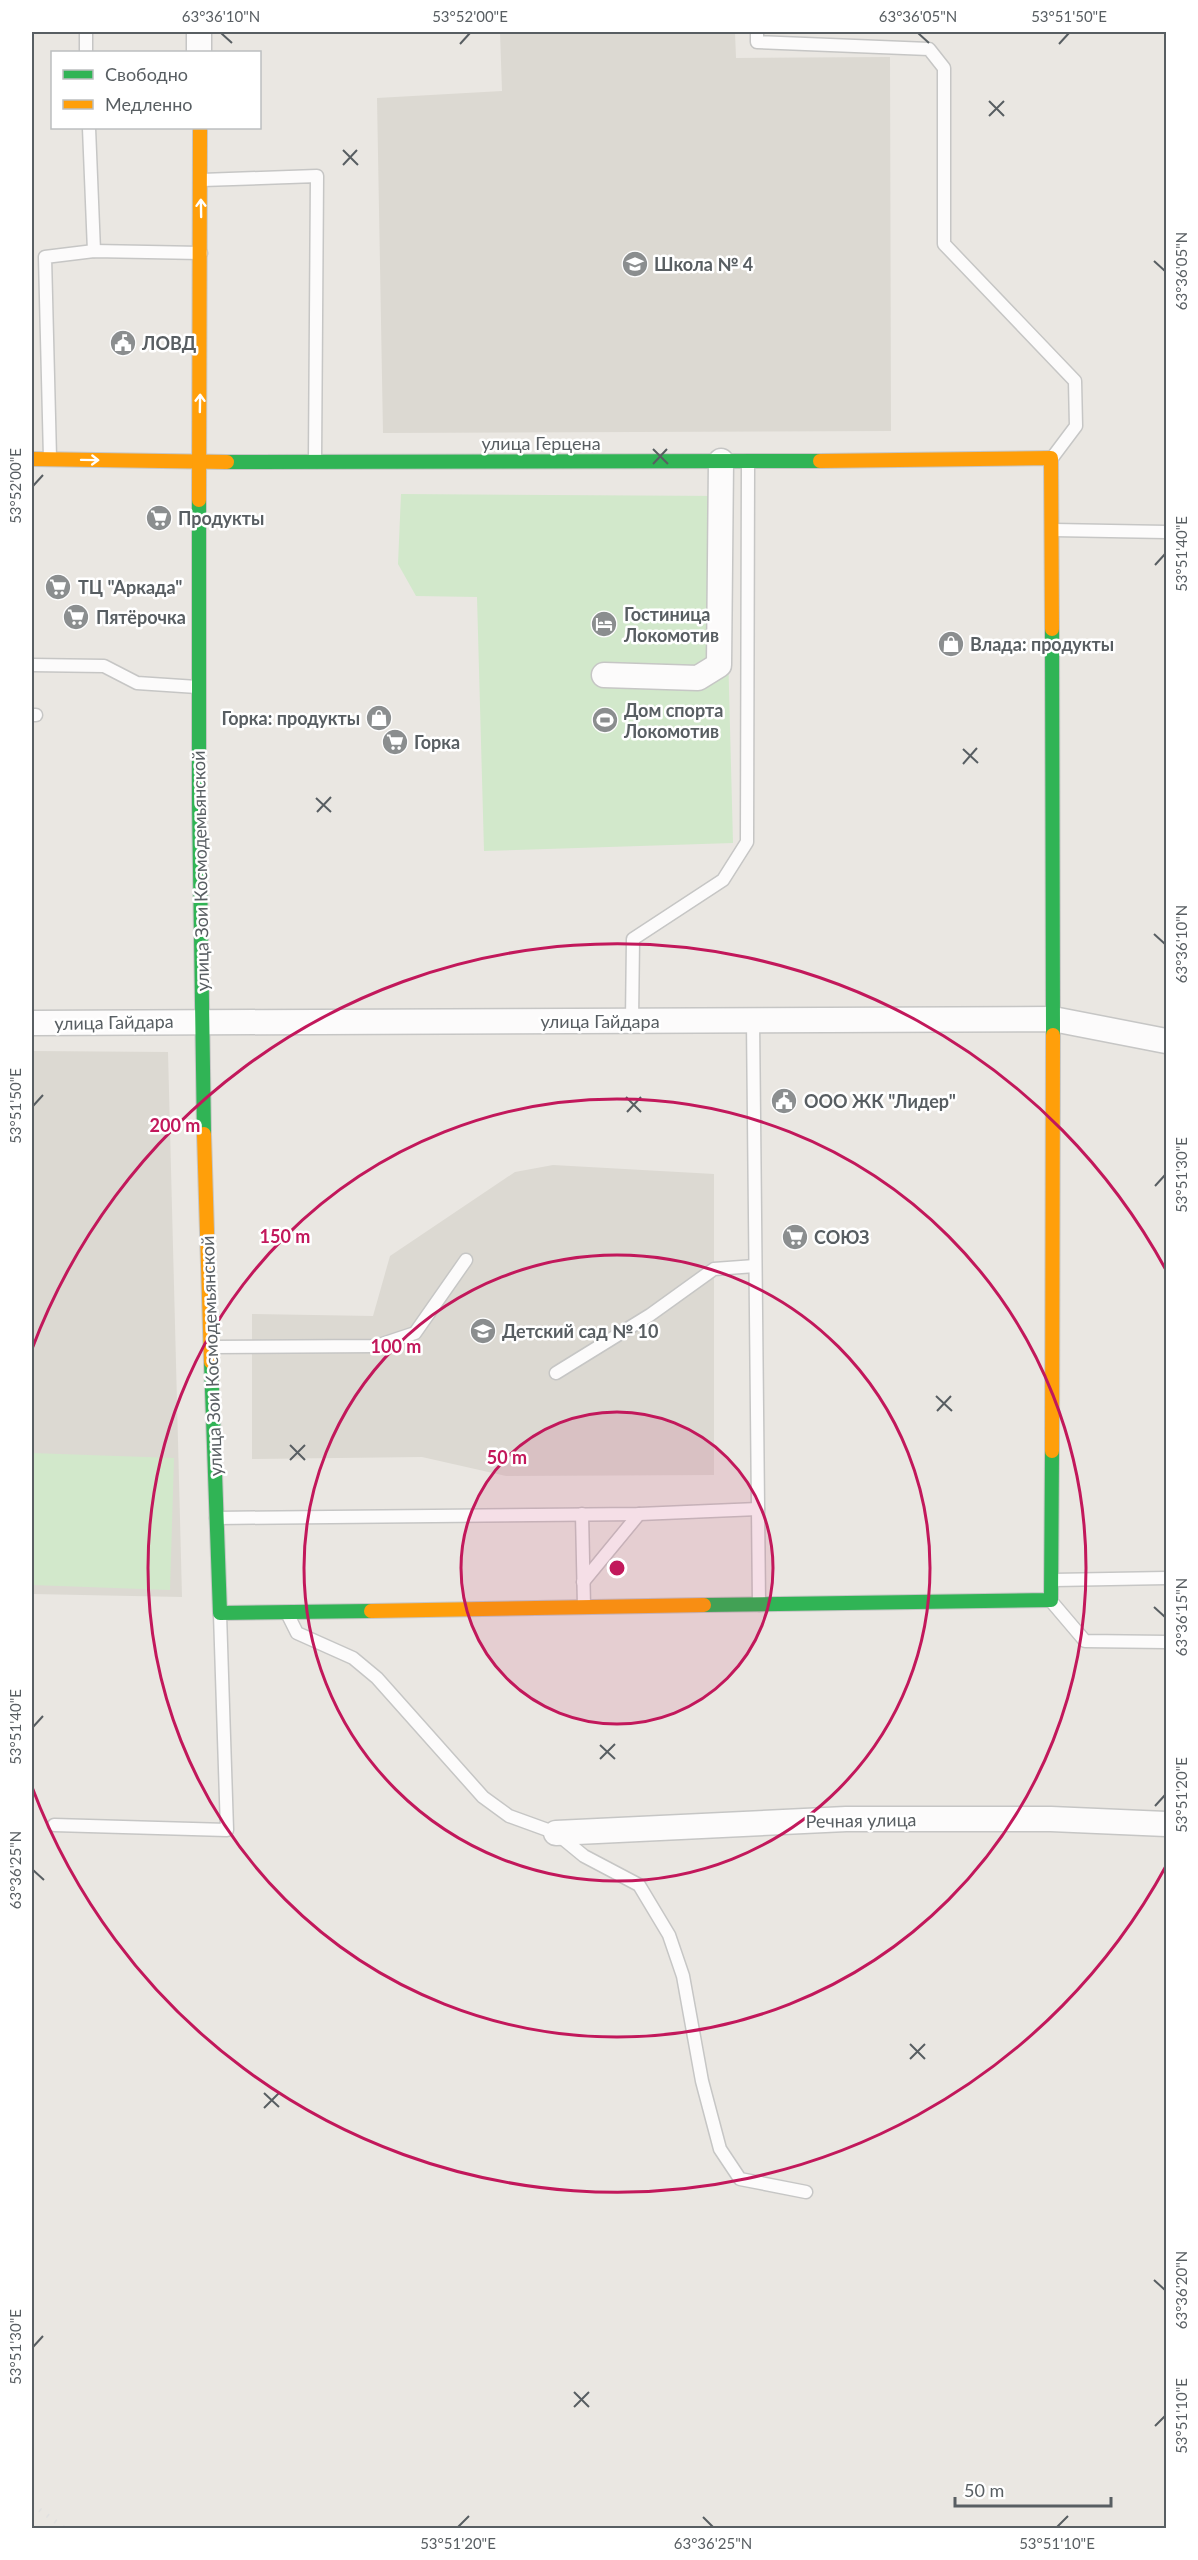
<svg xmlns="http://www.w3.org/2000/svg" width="1198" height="2560" viewBox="0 0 1198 2560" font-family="Lato,sans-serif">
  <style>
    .education { fill: #dcd9d2 }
    .green { fill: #d2e8cb }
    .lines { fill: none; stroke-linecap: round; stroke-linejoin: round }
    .lane-casing { stroke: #c6c6c5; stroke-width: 15 }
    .street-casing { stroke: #c6c6c5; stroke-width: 27 }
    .fast-casing { stroke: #c6c6c5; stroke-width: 16 }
    .slow-casing { stroke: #c6c6c5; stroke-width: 16 }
    .lane { stroke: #fcfbfb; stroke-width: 12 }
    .street { stroke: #fcfbfb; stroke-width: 24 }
    .fast { stroke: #30b455; stroke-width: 14 }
    .slow { stroke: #ff9f0a; stroke-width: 14 }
    .rail { stroke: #e1e1e0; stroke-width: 4.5; stroke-dasharray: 1.5 8; stroke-linecap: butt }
    .oneway { stroke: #fff }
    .ticks { fill: none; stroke: #585e62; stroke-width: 2 }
    .ring { fill: none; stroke: #c2185b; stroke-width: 3 }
    .labels { text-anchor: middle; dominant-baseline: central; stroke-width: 5; stroke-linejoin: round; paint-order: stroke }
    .poi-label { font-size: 18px; font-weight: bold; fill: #585e62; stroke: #fff; text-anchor: start }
    .street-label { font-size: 18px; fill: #585e62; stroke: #fff }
    .centre { fill: #c2185b; stroke: #fff; stroke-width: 3 }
    .ring-label { font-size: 18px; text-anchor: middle; font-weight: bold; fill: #c2185b; stroke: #fff; stroke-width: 5; stroke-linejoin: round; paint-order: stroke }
    .neatline { fill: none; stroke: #585e62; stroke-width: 2 }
    .ticks-label { font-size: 15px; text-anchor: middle; fill: #585e62 }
  </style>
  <rect width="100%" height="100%" fill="#eae7e2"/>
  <g class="education">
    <path d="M500,32H735L736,58L890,57L891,431L383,433L377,98L502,91Z"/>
    <path d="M32,1051L168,1052L182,1597L32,1594Z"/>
    <path d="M553,1165L714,1174V1475L506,1476L422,1457L252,1459V1314L373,1316L390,1256L515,1172Z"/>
  </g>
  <g class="green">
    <path d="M401,494L724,496L733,843L484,851L477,597L416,596L398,564Z"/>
    <path d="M32,1453L174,1458L170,1590L32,1585Z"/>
  </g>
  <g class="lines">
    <g class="lane-casing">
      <g id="lane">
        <path d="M86,32V52"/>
        <path d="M757,32V42L929,49L944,68V244L1075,381L1076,426L1052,458"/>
        <path d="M89,128L94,251"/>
        <path d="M202,180L317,176L315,460"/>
        <path d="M50,458L45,257L94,251L201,253"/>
        <path d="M1054,530L1166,532"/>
        <path d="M32,665L104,666L137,683L197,687"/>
        <path d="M32,715H36"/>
        <path d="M632,1021L633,939L723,880L747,842L748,463"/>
        <path d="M753,1021L759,1605"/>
        <path d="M211,1347L376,1346L415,1333L466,1260"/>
        <path d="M556,1373L650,1315L714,1269L755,1266"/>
        <path d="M582,1514L584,1606"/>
        <path d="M216,1518L639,1514L758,1509"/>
        <path d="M1054,1580L1166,1578"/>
        <path d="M583,1582L639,1514"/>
        <path d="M1051,1601L1085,1641L1166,1642"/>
        <path d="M287,1613L297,1633L353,1658L377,1678L483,1797L509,1816L556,1833L584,1856L639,1885L669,1935L683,1976L702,2081L720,2149L740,2179L806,2192"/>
        <path d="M54,1825L227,1830L220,1614"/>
      </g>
    </g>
    <g class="street-casing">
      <g id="street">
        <path d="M199,32V52"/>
        <path d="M604,675L698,678L719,665L721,461"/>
        <path d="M32,1023L1053,1019L1166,1041"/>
        <path d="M556,1833L846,1819H1051L1166,1824"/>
      </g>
    </g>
    <g class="fast-casing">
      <g id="fast">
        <path d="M227,462L820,461"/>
        <path d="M199,500V804L204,1134"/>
        <path d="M1052,629L1053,1035"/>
        <path d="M211,1362L220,1613L371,1611"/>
        <path d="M704,1605L1051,1600L1052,1451"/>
      </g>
    </g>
    <g class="slow-casing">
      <g id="slow">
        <path d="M32,459L227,462"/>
        <path d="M820,461L1051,458L1052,629"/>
        <path d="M199,500L200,128"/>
        <path d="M204,1134L211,1362"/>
        <path d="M1052,1451L1053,1035"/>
        <path d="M371,1611L704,1605"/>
      </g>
    </g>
    <use href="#lane" class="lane"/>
    <use href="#street" class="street"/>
    <use href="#fast" class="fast"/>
    <use href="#slow" class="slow"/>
    <g class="rail">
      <path d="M32,2504L64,2528"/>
      <path d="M32,2527L34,2528"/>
    </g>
  </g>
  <defs><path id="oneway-shaft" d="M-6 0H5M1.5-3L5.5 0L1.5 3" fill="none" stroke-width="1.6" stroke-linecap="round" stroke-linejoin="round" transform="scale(1.5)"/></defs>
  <g class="oneway">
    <use href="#oneway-shaft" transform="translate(201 208) rotate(-91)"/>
    <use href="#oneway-shaft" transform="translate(200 403) rotate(-89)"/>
    <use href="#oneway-shaft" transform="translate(90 460) rotate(1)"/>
  </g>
  <path class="ticks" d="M221,33L232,43M918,33L929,43M460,44L470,33M1059,44L1069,33M989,101L1004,116M989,116L1004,101M343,150L358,165M343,165L357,150M1154,261L1165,271M653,449L668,464M653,464L667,449M33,486L43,475M1155,565L1165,554M963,749L978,763M963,764L977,748M316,798L331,812M317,812L331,797M1154,934L1165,944M626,1097L641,1112M33,1106L43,1095M627,1112L641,1097M1155,1186L1165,1175M936,1396L952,1411M937,1411L951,1396M290,1445L305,1460M290,1460L305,1445M1154,1607L1165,1617M33,1727L43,1716M600,1745L615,1759M600,1759L615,1744M1155,1806L1165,1795M33,1870L44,1880M910,2044L925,2059M910,2059L925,2044M264,2093L279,2107M264,2108L279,2093M1154,2280L1165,2290M33,2347L43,2336M574,2392L589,2407M574,2407L589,2392M1155,2426L1165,2416M703,2517L713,2527M458,2527L469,2516M1057,2527L1068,2516"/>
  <circle cx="617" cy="1568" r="156" fill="#c2185b" fill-opacity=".12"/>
  <g class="ring">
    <circle cx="617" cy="1568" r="156"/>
    <circle cx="617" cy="1568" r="313"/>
    <circle cx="617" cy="1568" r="469"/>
    <path d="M1166 1866A625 625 0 0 1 32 1787M32 1349A625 625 0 0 1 1166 1270"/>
  </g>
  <defs>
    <g id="school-disc" transform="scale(1.35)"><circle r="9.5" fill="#8b8e8f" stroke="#fff"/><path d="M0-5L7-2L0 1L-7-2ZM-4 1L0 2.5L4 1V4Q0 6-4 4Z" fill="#fff"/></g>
    <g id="civic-disc" transform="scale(1.35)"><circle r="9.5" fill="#8b8e8f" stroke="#fff"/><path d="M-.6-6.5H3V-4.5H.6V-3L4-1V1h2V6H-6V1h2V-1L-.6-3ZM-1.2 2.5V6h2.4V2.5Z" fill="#fff"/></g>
    <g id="supermarket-disc" transform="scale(1.35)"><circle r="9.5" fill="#8b8e8f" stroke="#fff"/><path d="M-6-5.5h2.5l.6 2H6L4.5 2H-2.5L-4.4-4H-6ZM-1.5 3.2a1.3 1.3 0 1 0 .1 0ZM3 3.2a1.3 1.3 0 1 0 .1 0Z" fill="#fff"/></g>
    <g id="hotel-disc" transform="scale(1.35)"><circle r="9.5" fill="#8b8e8f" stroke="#fff"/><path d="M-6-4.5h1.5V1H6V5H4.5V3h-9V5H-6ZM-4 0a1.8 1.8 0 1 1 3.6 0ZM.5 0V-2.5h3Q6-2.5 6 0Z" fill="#fff"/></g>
    <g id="shop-disc" transform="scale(1.35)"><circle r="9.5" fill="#8b8e8f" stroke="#fff"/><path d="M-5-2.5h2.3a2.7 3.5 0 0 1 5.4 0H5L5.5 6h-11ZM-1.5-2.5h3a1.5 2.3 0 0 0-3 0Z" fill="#fff"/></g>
    <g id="stadium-disc" transform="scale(1.35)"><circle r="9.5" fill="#8b8e8f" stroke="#fff"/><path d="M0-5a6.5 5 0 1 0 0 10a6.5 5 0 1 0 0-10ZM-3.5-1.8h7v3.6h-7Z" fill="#fff"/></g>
  </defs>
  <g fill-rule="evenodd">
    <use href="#school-disc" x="635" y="264"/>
    <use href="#civic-disc" x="123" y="343"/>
    <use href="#supermarket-disc" x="159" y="518"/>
    <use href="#supermarket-disc" x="58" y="587"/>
    <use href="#supermarket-disc" x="76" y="617"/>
    <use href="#hotel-disc" x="604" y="624"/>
    <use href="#shop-disc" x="951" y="644"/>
    <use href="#shop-disc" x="379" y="718"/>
    <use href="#stadium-disc" x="605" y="720"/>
    <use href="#supermarket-disc" x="395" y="742"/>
    <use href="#civic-disc" x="784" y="1101"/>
    <use href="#supermarket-disc" x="795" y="1237"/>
    <use href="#school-disc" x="483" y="1331"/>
  </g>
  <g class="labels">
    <g class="poi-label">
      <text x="654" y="264">Школа № 4</text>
      <text x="142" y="343">ЛОВД</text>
      <text x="178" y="518">Продукты</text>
      <text x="78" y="587">ТЦ "Аркада"</text>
      <text x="624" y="614">Гостиница<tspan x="624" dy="21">Локомотив</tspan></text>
      <text x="96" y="617">Пятёрочка</text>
      <text x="970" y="644">Влада: продукты</text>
      <text x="624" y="710">Дом спорта<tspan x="624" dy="21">Локомотив</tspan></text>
      <text x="360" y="718" text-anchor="end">Горка: продукты</text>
      <text x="414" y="742">Горка</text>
      <text x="804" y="1101">ООО ЖК "Лидер"</text>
      <text x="814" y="1237">СОЮЗ</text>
      <text x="502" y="1331">Детский сад № 10</text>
    </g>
    <g class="street-label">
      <text x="541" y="443">улица Герцена</text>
      <text transform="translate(200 871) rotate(-91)">улица Зои Космодемьянской</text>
      <text x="600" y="1021">улица Гайдара</text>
      <text transform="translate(114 1022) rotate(-1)">улица Гайдара</text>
      <text transform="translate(211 1356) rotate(-92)">улица Зои Космодемьянской</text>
      <text transform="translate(861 1820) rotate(-1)">Речная улица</text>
    </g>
  </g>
  <circle cx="617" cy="1568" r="9" class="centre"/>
  <g class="ring-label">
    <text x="175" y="1132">200 m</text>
    <text x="285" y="1243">150 m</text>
    <text x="396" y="1353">100 m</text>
    <text x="507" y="1464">50 m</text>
  </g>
  <rect width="1198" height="2560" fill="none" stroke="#ffffff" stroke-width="66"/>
  <rect x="51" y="51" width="210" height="78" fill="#ffffff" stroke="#bcbfc0" stroke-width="1.5"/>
  <rect x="63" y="70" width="30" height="9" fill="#30b455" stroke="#bcbfc0" stroke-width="1.5"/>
  <text x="105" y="81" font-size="18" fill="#585e62">Свободно</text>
  <rect x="63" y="100" width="30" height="9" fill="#ff9f0a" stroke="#bcbfc0" stroke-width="1.5"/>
  <text x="105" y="111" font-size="18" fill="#585e62">Медленно</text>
  <path d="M955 2497v9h156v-9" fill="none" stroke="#585e62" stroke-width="3"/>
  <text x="964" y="2497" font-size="18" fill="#585e62" stroke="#ffffff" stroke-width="4.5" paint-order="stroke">50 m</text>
  <rect x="33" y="33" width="1132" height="2494" class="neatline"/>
  <g class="ticks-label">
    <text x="221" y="22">63°36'10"N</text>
    <text x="470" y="22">53°52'00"E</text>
    <text x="918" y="22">63°36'05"N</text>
    <text x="1069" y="22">53°51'50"E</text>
    <text transform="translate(1182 271) rotate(-90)" y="5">63°36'05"N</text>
    <text transform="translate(16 486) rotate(-90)" y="5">53°52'00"E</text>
    <text transform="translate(1182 554) rotate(-90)" y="5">53°51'40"E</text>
    <text transform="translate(1182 944) rotate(-90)" y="5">63°36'10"N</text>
    <text transform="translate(16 1106) rotate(-90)" y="5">53°51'50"E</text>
    <text transform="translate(1182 1175) rotate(-90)" y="5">53°51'30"E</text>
    <text transform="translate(1182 1617) rotate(-90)" y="5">63°36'15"N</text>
    <text transform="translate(16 1727) rotate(-90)" y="5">53°51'40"E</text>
    <text transform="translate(1182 1795) rotate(-90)" y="5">53°51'20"E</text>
    <text transform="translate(16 1870) rotate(-90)" y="5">63°36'25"N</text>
    <text transform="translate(1182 2290) rotate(-90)" y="5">63°36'20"N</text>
    <text transform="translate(16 2347) rotate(-90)" y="5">53°51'30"E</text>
    <text transform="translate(1182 2416) rotate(-90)" y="5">53°51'10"E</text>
    <text x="458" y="2549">53°51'20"E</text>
    <text x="713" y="2549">63°36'25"N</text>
    <text x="1057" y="2549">53°51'10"E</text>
  </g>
</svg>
